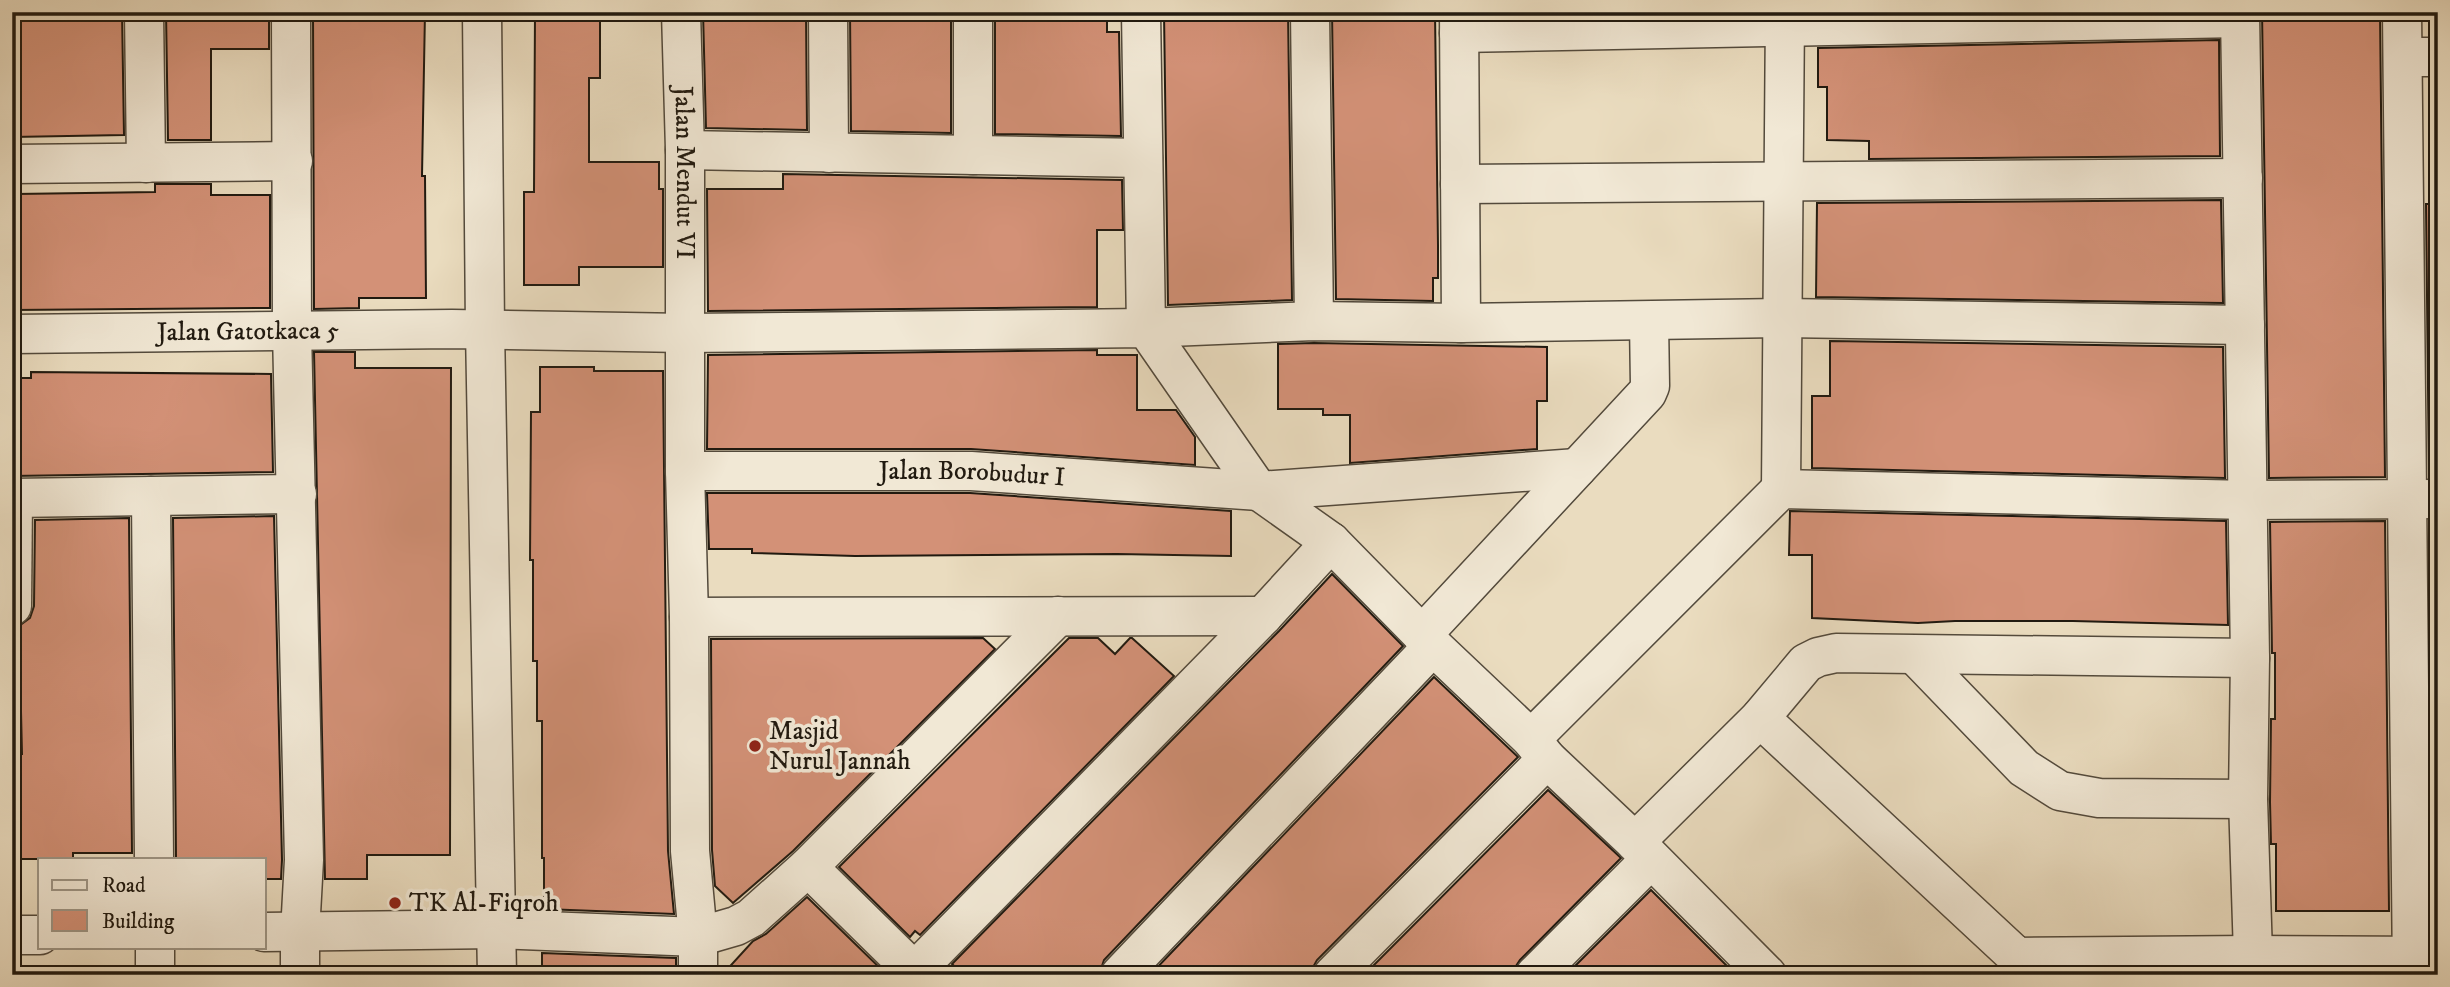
<svg xmlns="http://www.w3.org/2000/svg" width="2450" height="987" viewBox="0 0 2450 987" font-family="'IM FELL DW Pica',serif">
  <style>
    .building { fill: #d39177; stroke: #211a10; stroke-width: 2 }
    .lines { fill: none; stroke-linecap: round; stroke-linejoin: round }
    .minor-casing { stroke: #534a3c; stroke-width: 41 }
    .minor { stroke: #f1e8d5; stroke-width: 38 }
    .poi-dot { fill: #8f2418; stroke: #f1e8d5; stroke-width: 2.5 }
    .labels { text-anchor: middle; dominant-baseline: central; stroke-width: 7; stroke-linejoin: round; paint-order: stroke }
    .street-label { font-size: 26px; fill: #211a10; stroke: #f1e8d5 }
    .poi-label { font-size: 26px; fill: #211a10; stroke: #f1e8d5; text-anchor: start }
  </style>
  <rect width="100%" height="100%" fill="#eadcbf"/>
  <filter id="stains"><feTurbulence type="fractalNoise" baseFrequency=".00286" numOctaves="4"/><feColorMatrix values="0 0 0 0 .2 0 0 0 0 .09 0 0 0 0 .02 0 0 0 .5 -.17"/></filter>
  <radialGradient id="worn" r=".72"><stop offset=".6" stop-color="#630" stop-opacity="0"/><stop offset="1" stop-color="#630" stop-opacity=".3"/></radialGradient>
  <g class="building">
    <path d="M14,12H122L124,135L12,137Z"/>
    <path d="M166,12H269V49H211V140H168Z"/>
    <path d="M313,12H425L422,176H425L426,298H359V308L314,309Z"/>
    <path d="M703,12H806L807,130L706,128Z"/>
    <path d="M850,12H951V133L851,131Z"/>
    <path d="M995,12H1107V32H1119L1121,136L995,134Z"/>
    <path d="M1164,12H1288L1292,300L1168,305Z"/>
    <path d="M1332,12H1435L1438,245V278H1433V301L1336,299Z"/>
    <path d="M2262,12H2380L2385,477L2269,478Z"/>
    <path d="M535,13H600V78H589V162H659V189H663V267H579V285H524V192H534Z"/>
    <path d="M2219,40L2220,156L1869,159V141L1827,140V87H1818V48Z"/>
    <path d="M783,174L1122,180L1123,230H1097V307L708,311L707,189H783Z"/>
    <path d="M155,184H211V195H270V308L12,310V258H16V194L155,192Z"/>
    <path d="M2221,200L2223,303L1816,297L1817,203Z"/>
    <path d="M2426,204H2438V477H2429Z"/>
    <path d="M1830,341L2223,347L2225,478L1812,468V396H1830Z"/>
    <path d="M1314,343L1547,347V401H1537V449L1350,463V415H1323V409H1278V344Z"/>
    <path d="M1097,350V355H1137V410H1176L1195,437V465L971,449H707L708,355Z"/>
    <path d="M314,352H355V368H451L450,855H367V879H325Z"/>
    <path d="M540,367H594V371H663L668,851L674,914L544,909V858H542V721H537V661H533V560H530L531,412H540Z"/>
    <path d="M31,372L271,374L273,472L12,476V378H31Z"/>
    <path d="M707,493H970L1231,511V556L1117,554L855,556L752,553V549H709Z"/>
    <path d="M1790,511L2226,521L2228,625L2073,621H1955L1918,623L1812,618V555H1789Z"/>
    <path d="M274,516L282,860L281,879H264V859H176L173,518Z"/>
    <path d="M129,518L132,853H73V859H18L16,788H20V754H22L19,626L30,618L34,606L35,520Z"/>
    <path d="M2385,521L2389,911H2276V844H2271L2270,802L2271,719H2275V653H2272L2270,522Z"/>
    <path d="M2429,521H2438V571H2430Z"/>
    <path d="M1332,574L1403,646L1104,960L1099,975H963L952,964L1279,631Z"/>
    <path d="M983,638L995,649L793,851L733,903L715,886L712,850L711,639Z"/>
    <path d="M1069,638H1098L1115,654L1130,638H1132L1174,676L920,935L915,931L910,937L839,867Z"/>
    <path d="M1434,677L1518,757L1317,960L1312,969V975H1150Z"/>
    <path d="M1548,790L1621,858L1520,960L1514,969V975H1364Z"/>
    <path d="M1651,890L1736,975H1566Z"/>
    <path d="M807,897L881,969L875,975H722L753,941L766,934Z"/>
    <path d="M542,953L676,958V975H542Z"/>
  </g>
  <g class="lines">
    <g class="minor-casing">
      <g id="minor">
        <path d="M144,12L146,163"/>
        <path d="M291,12L292,331L304,860L300,932V975"/>
        <path d="M482,12L485,329L497,975"/>
        <path id="s1" d="M681,12L685,150V471L689,617L690,851L698,937V975"/>
        <path d="M828,12L829,153"/>
        <path d="M1141,12L1146,328L1314,321L1461,323L1783,318L2245,325"/>
        <path d="M1310,12L1314,321"/>
        <path d="M1459,12L1461,323"/>
        <path d="M2240,12L2250,658L2248,799L2253,955"/>
        <path d="M2402,12L2412,975"/>
        <path d="M1459,33L2240,18"/>
        <path d="M2403,57H2438"/>
        <path d="M685,150L1143,158"/>
        <path d="M973,155V12"/>
        <path d="M12,164L293,161"/>
        <path d="M1460,184L2243,178"/>
        <path id="s2" d="M12,334L452,329L685,333L1146,328L1259,491L1331,542L1433,646L1531,739L1547,759L1635,842L1767,975"/>
        <path id="s3" d="M685,471H971L1259,491L1577,468"/>
        <path d="M1781,489L1785,12"/>
        <path d="M151,496L154,859"/>
        <path d="M12,498L297,494"/>
        <path d="M12,606L13,498"/>
        <path d="M689,617L1263,616"/>
        <path d="M1422,635L1647,393L1650,386L1649,321"/>
        <path d="M1915,655L2024,768L2060,791L2099,798L2248,799"/>
        <path d="M1760,718L2017,957L2253,955L2436,956"/>
        <path d="M1531,739L1781,489L2248,500L2438,499"/>
        <path d="M1635,842L1760,718L1806,663L1818,657L1836,653L2250,658"/>
        <path d="M808,867L918,975"/>
        <path d="M264,932L496,929L698,937L736,926L751,918L808,867L1058,616"/>
        <path d="M12,935H40"/>
        <path d="M155,947V975"/>
        <path d="M911,975L1263,616L1331,542"/>
        <path d="M1120,975L1433,646"/>
        <path d="M1333,975L1547,759"/>
        <path d="M1535,975L1651,859"/>
      </g>
    </g>
    <use href="#minor" class="minor"/>
  </g>
  <g class="poi-dot">
    <circle cx="755" cy="746" r="7"/>
    <circle cx="395" cy="903" r="7"/>
  </g>
  <g class="labels">
    <g class="street-label">
      <text stroke="none"><textPath href="#s1" startOffset="161">Jalan Mendut VI</textPath></text>
      <text stroke="none"><textPath href="#s2" startOffset="236">Jalan Gatotkaca 5</textPath></text>
      <text stroke="none"><textPath href="#s3" startOffset="287">Jalan Borobudur I</textPath></text>
    </g>
    <g class="poi-label">
      <text x="769" y="731">Masjid<tspan x="769" dy="30">Nurul Jannah</tspan></text>
      <text x="409" y="903">TK Al-Fiqroh</text>
    </g>
  </g>
  <rect width="2450" height="987" fill="none" stroke="#eadcbf" stroke-width="42"/>
  <rect x="14" y="14" width="2422" height="959" fill="none" stroke="#211a10" stroke-width="3.5"/>
  <rect x="21" y="21" width="2408" height="945" fill="none" stroke="#211a10" stroke-width="2"/>
  <rect x="38" y="858" width="228" height="91" fill="#f1e8d5" stroke="#9e9686" stroke-width="2"/>
  <rect x="52" y="880" width="35" height="10" fill="#f1e8d5" stroke="#9e9686" stroke-width="2"/>
  <text x="102" y="892" font-size="21" fill="#211a10">Road</text>
  <rect x="52" y="910" width="35" height="21" fill="#d39177" stroke="#9e9686" stroke-width="2"/>
  <text x="102" y="928" font-size="21" fill="#211a10">Building</text>
  <rect width="100%" height="100%" filter="url(#stains)"/>
  <rect width="100%" height="100%" fill="url(#worn)"/>
</svg>
